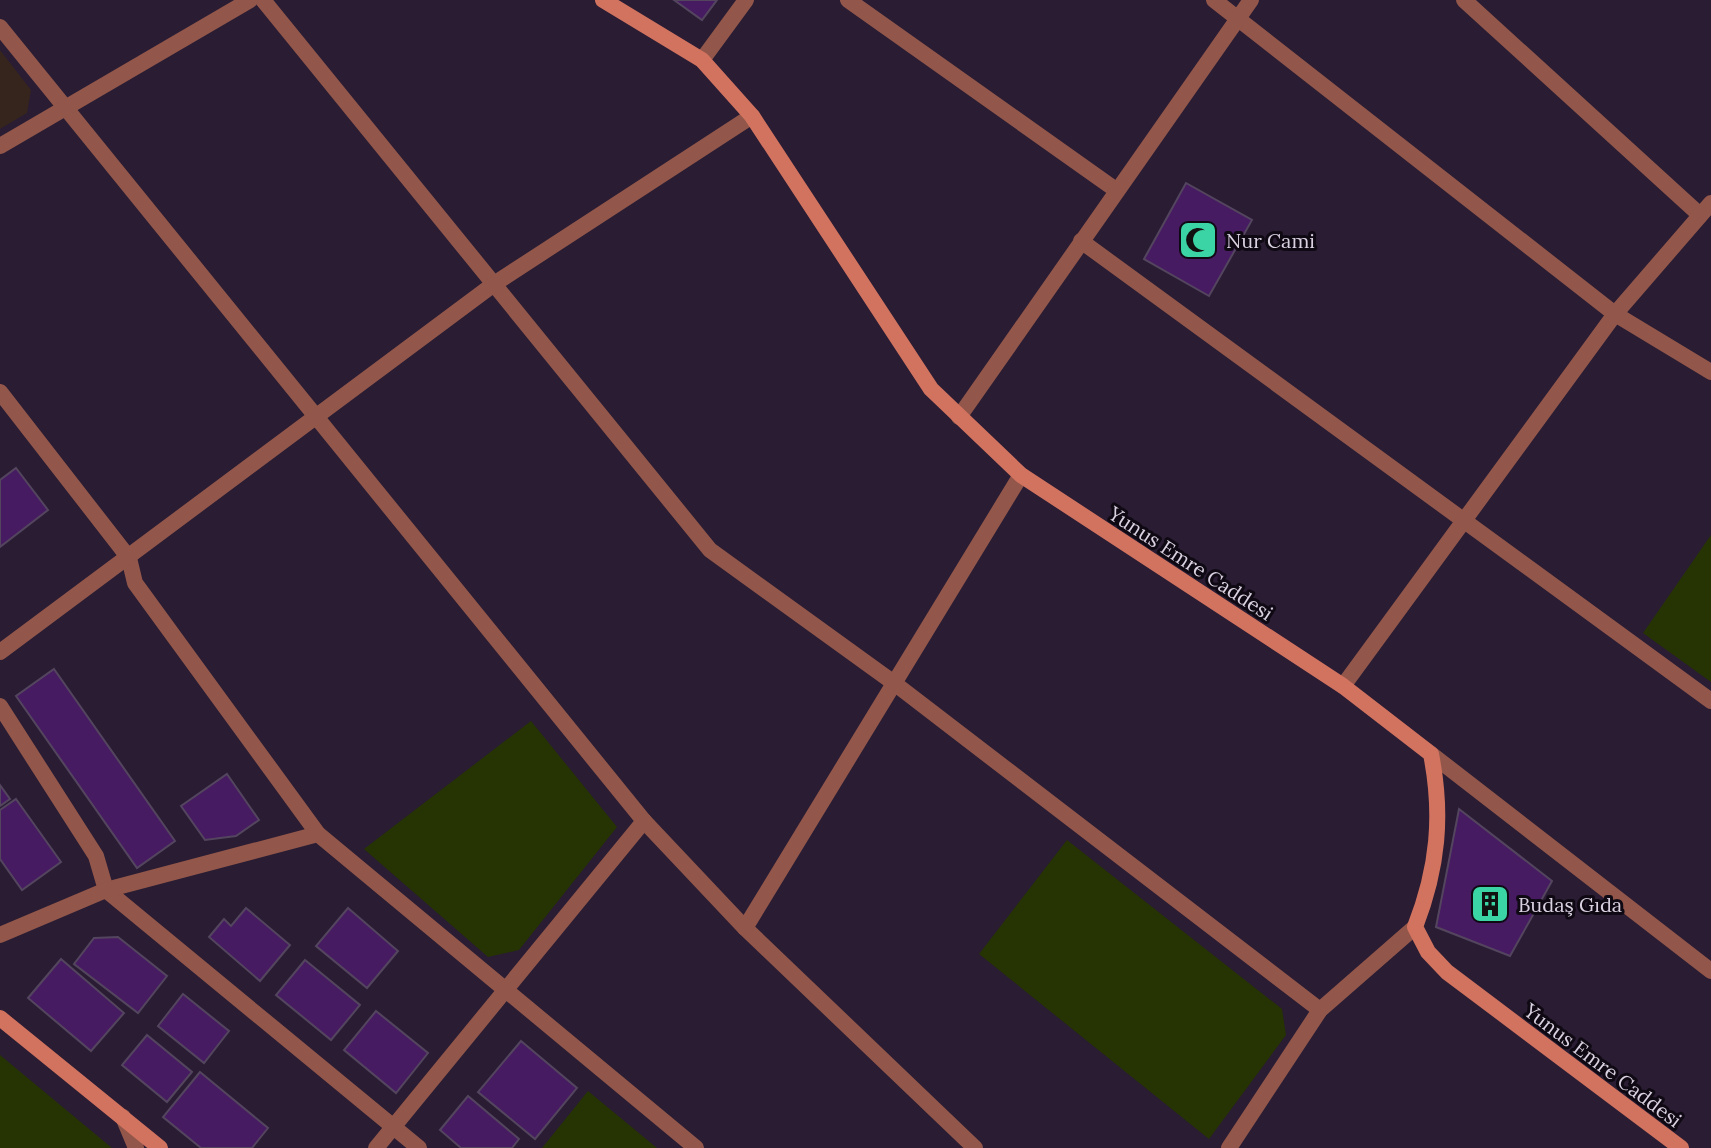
<svg xmlns="http://www.w3.org/2000/svg" width="1711" height="1148" viewBox="0 0 1711 1148" font-family="Lora,serif">
  <style>
    .education { fill: #36251d }
    .green { fill: #263403 }
    .building { fill: #471b62; stroke: #54455f; stroke-width: 2 }
    .lines { fill: none; stroke-linecap: round; stroke-linejoin: round }
    .street { stroke: #92574a; stroke-width: 16 }
    .secondary { stroke: #d2735f; stroke-width: 16 }
    .labels { text-anchor: middle; dominant-baseline: central; stroke-width: 6; stroke-linejoin: round; paint-order: stroke }
    .poi-label { font-size: 20px; fill: #dad1e1; stroke: #0f0913; text-anchor: start }
    .street-label { font-size: 20px; fill: #dad1e1; stroke: #0f0913 }
  </style>
  <rect width="100%" height="100%" fill="#291c33"/>
  <path class="education" d="M0,50L31,90L27,113L0,129Z"/>
  <g class="green">
    <path d="M1711,535V682L1643,633Z"/>
    <path d="M531,721L617,827L519,950L488,957L364,849Z"/>
    <path d="M1067,840L1282,1009L1286,1035L1209,1139L979,954Z"/>
    <path d="M0,1055L112,1148H0Z"/>
    <path d="M588,1091L657,1148H542Z"/>
  </g>
  <g class="building">
    <path d="M674,0H717L702,20Z"/>
    <path d="M1186,183L1252,220L1209,296L1144,259Z"/>
    <path d="M16,468L48,510L0,547V480Z"/>
    <path d="M54,669L175,841L137,868L16,696Z"/>
    <path d="M227,774L259,820L236,836L205,840L181,806Z"/>
    <path d="M0,785L10,799L0,806Z"/>
    <path d="M16,799L61,862L22,890L0,859V810Z"/>
    <path d="M1459,809L1552,881L1510,956L1436,927Z"/>
    <path d="M246,908L290,945L260,981L209,937L224,919L231,926Z"/>
    <path d="M348,908L398,951L367,988L316,946Z"/>
    <path d="M118,937L167,976L138,1013L74,964L94,938Z"/>
    <path d="M61,959L124,1013L91,1051L28,998Z"/>
    <path d="M305,960L360,1005L331,1040L276,995Z"/>
    <path d="M183,994L229,1031L204,1063L158,1026Z"/>
    <path d="M376,1011L428,1053L396,1093L344,1050Z"/>
    <path d="M147,1035L192,1072L167,1102L122,1065Z"/>
    <path d="M521,1041L577,1088L535,1139L478,1092Z"/>
    <path d="M200,1072L268,1128L252,1148H201L163,1117Z"/>
    <path d="M468,1096L519,1139L512,1148H461L440,1130Z"/>
  </g>
  <g class="lines">
    <g class="street">
      <path d="M263,0L710,550L894,683L1320,1010"/>
      <path d="M848,0L1116,190"/>
      <path d="M1214,0L1615,314L1711,372"/>
      <path d="M1464,0L1700,215"/>
      <path d="M0,27L644,821L745,928L975,1148"/>
      <path d="M702,60L746,0"/>
      <path d="M0,146L250,0"/>
      <path d="M1081,241L1711,701"/>
      <path d="M0,392L129,558L135,583L318,834L696,1148"/>
      <path d="M959,417L1251,0"/>
      <path d="M0,652L494,284L752,116"/>
      <path d="M1343,686L1615,314L1711,203"/>
      <path d="M0,706L96,856L106,890L419,1148"/>
      <path d="M1431,754L1711,971"/>
      <path d="M745,928L1021,475"/>
      <path d="M0,935L106,890L318,834"/>
      <path d="M123,1117L136,1148"/>
      <path d="M376,1148L644,821"/>
      <path d="M1229,1148L1320,1010L1415,927"/>
    </g>
    <g class="secondary">
      <path d="M603,0L702,60L752,116L931,389L1021,475L1343,686L1431,754C1443,815 1438,868 1415,927L1428,952L1447,972L1681,1148"/>
      <path d="M0,1018L160,1148"/>
    </g>
  </g>
  <defs>
    <g id="mosque-square" transform="scale(2)"><rect x="-9" y="-9" width="18" height="18" rx="4" fill="#3bd4a4" stroke="#0f0913"/><path d="M3.5-4.9A6 6 0 1 0 3.5 4.9A5 5 0 1 1 3.5-4.9Z" fill="#111"/></g>
    <g id="building-square" transform="scale(2)"><rect x="-9" y="-9" width="18" height="18" rx="4" fill="#3bd4a4" stroke="#0f0913"/><path d="M-4-6H4V6H1V3H-1V6H-4ZM-2.5-4.3h1.7v1.8h-1.7ZM.8-4.3h1.7v1.8H.8ZM-2.5-1h1.7V.8h-1.7ZM.8-1h1.7V.8H.8Z" fill="#111"/></g>
  </defs>
  <g fill-rule="evenodd">
    <use href="#mosque-square" x="1198" y="240"/>
    <use href="#building-square" x="1490" y="904"/>
  </g>
  <g class="labels">
    <g class="poi-label">
      <text x="1226" y="240">Nur Cami</text>
      <text x="1518" y="904">Budaş Gıda</text>
    </g>
    <g class="street-label">
      <text transform="translate(1191 563) rotate(33)">Yunus Emre Caddesi</text>
      <text transform="translate(1603 1065) rotate(37)">Yunus Emre Caddesi</text>
    </g>
  </g>
</svg>
